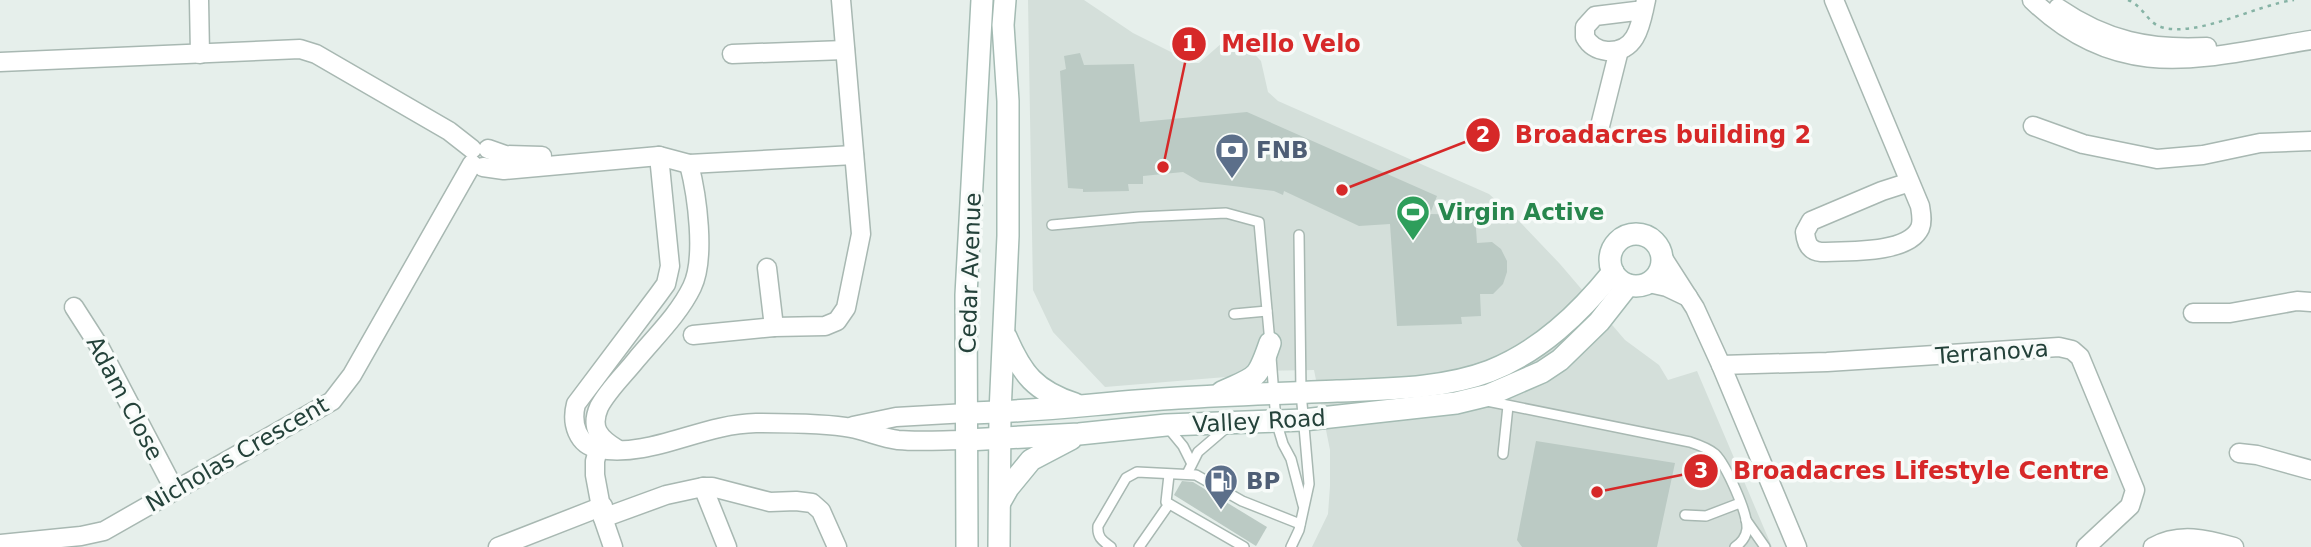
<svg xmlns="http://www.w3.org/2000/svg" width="2311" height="547" viewBox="0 0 2311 547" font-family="'DejaVu Sans',sans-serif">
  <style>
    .built { fill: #d4dfda }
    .building { fill: #bbcac4 }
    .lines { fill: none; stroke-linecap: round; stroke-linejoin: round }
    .lane-casing { stroke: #a8b8b2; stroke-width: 12 }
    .street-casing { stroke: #a8b8b2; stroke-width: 21 }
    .secondary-casing { stroke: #a4bbb3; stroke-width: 24 }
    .path { stroke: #86b3a5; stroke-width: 2.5; stroke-dasharray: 3.5 5; stroke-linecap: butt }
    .lane { stroke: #fff; stroke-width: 9 }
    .street { stroke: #fff; stroke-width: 18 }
    .secondary { stroke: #fff; stroke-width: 21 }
    .labels { text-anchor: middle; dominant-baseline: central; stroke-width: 7; stroke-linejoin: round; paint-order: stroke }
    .service-label { font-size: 23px; font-weight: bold; fill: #4e5e75; stroke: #f7fbf9; text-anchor: start }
    .leisure-label { font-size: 23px; font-weight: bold; fill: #27864d; stroke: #f7fbf9; text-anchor: start }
    .street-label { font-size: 23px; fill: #24423a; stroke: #f7fbf9 }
    .leader { fill: none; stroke: #d62828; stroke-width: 2.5 }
    .callout-dot { fill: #d62828; stroke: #f7fbf9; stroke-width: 2.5 }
    .mark-label { font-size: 21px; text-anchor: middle; font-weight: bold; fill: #fff }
    .callout-label { font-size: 24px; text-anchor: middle; font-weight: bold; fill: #d62828; stroke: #f7fbf9; stroke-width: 7; stroke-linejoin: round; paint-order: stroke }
  </style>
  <rect width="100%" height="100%" fill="#e6efeb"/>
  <path class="built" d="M1028,0H1084L1133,33L1193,63H1199L1222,43L1234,42L1246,45L1261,61L1268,92L1278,101L1489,194L1519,221L1560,264L1625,340L1659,365L1668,380L1697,371L1772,547H1312L1328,514L1330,486V450L1314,370L1252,371L1238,376L1105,387L1053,332L1033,290Z"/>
  <g class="building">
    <path d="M1080,53L1084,65L1134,64L1140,122L1247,112L1437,196L1430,214L1475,215L1477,243L1492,242L1501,249L1507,261V272L1503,284L1493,294H1480L1481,316L1461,317L1462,324L1397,326L1390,224L1359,226L1284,191L1283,195L1274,191L1200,182L1183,172L1143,176V184H1128L1129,191L1083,192V189L1068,188L1060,71L1066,69L1064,56Z"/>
    <path d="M1536,441L1675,463L1657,547H1522L1517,540Z"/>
    <path d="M1182,481L1193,482L1267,527L1256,546L1174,495Z"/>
  </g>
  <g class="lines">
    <g class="lane-casing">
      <g id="lane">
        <path d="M1052,225L1139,217L1226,213L1259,222L1270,343"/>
        <path d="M1234,314L1267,311"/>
        <path d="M1271,357L1276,421L1283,444L1291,459L1303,505"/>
        <path d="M1487,401L1690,442C1699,445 1708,448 1715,454C1726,465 1748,513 1747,529C1746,537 1741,543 1735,547"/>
        <path d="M1169,429L1183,446L1191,462"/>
        <path d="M1503,454L1508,406"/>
        <path d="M1187,474L1198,452L1226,428"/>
        <path d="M1169,475L1166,502L1244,547"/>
        <path d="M1685,515L1706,516L1740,503"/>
        <path d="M1746,520L1765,547"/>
        <path d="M1111,547C1103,541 1097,538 1098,526L1126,478L1137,472L1196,475L1242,501L1300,524"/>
        <path d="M1139,547L1169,504"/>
        <path d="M1291,547L1299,530L1309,484L1301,392L1299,235"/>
      </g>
    </g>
    <g class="street-casing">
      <g id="street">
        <path d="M199,0L200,54"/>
        <path d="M1834,0L1920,206C1921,213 1923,221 1920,228C1908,254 1847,251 1821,252C1809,251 1806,243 1805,232L1811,221L1882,191L1910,182"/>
        <path d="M2032,0C2121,86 2204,57 2311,40"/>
        <path d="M2058,8C2106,41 2150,50 2207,47"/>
        <path d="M1644,10L1595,16L1585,27V37C1590,46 1597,50 1607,51C1638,53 1641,22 1646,0"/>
        <path d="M732,54L845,50"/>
        <path d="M0,62L300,49L316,54L449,131L472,149"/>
        <path d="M2033,126L2083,144L2157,159L2203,155L2260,143L2311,141"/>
        <path d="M1598,134L1619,50"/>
        <path d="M488,149L505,155L542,156"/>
        <path d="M659,156L670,266L666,284L658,295L576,404C571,423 577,445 599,449C651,458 701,424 756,423C782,423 827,423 851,428C867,431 882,438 898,440C920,442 944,440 967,440"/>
        <path d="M483,167L504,170L659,156L689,164L854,155"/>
        <path d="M1661,255L1695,308L1721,365L1797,547"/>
        <path d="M767,268L774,327"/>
        <path d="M1649,283L1667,287L1688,297"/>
        <path d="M74,307L99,346L174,489"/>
        <path d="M2193,313H2230L2297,301L2311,302"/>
        <path d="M693,335L774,327L825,326L837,321L846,308L861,234L841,0"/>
        <path d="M1721,365L1827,362L2059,347L2072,350L2080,357L2135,490L2130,506L2086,547"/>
        <path d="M853,426L896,417L967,413"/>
        <path d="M601,439L595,461V475L603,518L613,547"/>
        <path d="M617,449C599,438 590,428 599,407C608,390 624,375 636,360C655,337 679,314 692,287C706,258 697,195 689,164"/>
        <path d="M2239,453L2257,455L2311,470"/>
        <path d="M703,487H712L770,502L796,501L812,503L821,511L837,547"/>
        <path d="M603,518L666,495L703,487L727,547"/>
        <path d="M0,544L81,536L104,531L332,401L352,375L472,164"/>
        <path d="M498,547L603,506"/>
        <path d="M2153,547C2179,532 2207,539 2234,547"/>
      </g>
    </g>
    <g class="secondary-casing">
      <g id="secondary">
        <circle cx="1636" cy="260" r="26"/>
        <path d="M1006,337C1022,374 1035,391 1075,404"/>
        <path d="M1222,392C1257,376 1257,381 1270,343"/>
        <path d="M967,413C1038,412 1108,402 1178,398C1231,395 1285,393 1337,391C1387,389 1443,389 1490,371C1540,351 1579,314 1613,272"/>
        <path d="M967,440L1079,434L1166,425L1303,420L1456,403L1489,395L1542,372L1560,360L1599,322L1628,285"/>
        <path d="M1000,502L1008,488L1031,460L1071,439"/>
        <path d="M967,547L966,295L982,0"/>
        <path d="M999,547L1000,413L1008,236V101L1003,25L1005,0"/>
      </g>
    </g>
    <path class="path" d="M2128,0C2143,6 2148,23 2161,27C2197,38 2256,5 2294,0"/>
    <use href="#lane" class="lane"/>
    <use href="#street" class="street"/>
    <use href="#secondary" class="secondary"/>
  </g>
  <defs>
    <g id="bank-pin" transform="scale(1.75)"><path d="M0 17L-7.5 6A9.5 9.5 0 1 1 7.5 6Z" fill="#5c6f8a" stroke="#f7fbf9"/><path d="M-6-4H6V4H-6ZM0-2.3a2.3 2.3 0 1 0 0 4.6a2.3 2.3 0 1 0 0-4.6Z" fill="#fff"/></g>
    <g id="stadium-pin" transform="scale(1.75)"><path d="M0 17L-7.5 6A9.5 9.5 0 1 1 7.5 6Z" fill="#2e9e5b" stroke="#f7fbf9"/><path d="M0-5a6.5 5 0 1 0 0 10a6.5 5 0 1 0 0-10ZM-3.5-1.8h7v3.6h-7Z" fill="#fff"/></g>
    <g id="fuel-pin" transform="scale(1.75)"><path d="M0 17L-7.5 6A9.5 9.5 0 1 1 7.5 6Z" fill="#5c6f8a" stroke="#f7fbf9"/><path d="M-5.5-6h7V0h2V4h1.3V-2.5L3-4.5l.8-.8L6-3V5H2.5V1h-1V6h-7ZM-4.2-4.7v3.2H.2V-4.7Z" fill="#fff"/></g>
  </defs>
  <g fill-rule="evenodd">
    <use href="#bank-pin" x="1232" y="150"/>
    <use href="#stadium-pin" x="1413" y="212"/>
    <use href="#fuel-pin" x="1221" y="481"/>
  </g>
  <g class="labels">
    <g class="service-label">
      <text x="1256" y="150">FNB</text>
      <text x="1246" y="481">BP</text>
    </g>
    <g class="leisure-label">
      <text x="1438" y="212">Virgin Active</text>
    </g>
    <g class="street-label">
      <text transform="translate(970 273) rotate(-88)">Cedar Avenue</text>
      <text transform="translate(1992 352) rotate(-4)">Terranova</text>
      <text transform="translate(125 398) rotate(62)">Adam Close</text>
      <text transform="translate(1259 421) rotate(-3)">Valley Road</text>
      <text transform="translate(237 454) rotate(-30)">Nicholas Crescent</text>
    </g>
  </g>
  <path class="leader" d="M1163 167L1189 44M1342 190L1483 135M1597 492L1701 471"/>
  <g class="callout-dot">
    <circle cx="1163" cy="167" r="7"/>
    <circle cx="1342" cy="190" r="7"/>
    <circle cx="1597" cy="492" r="7"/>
    <circle cx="1189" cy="44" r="18"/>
    <circle cx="1483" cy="135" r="18"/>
    <circle cx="1701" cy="471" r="18"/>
  </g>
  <g class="mark-label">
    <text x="1189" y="51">1</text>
    <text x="1483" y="142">2</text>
    <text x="1701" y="478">3</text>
  </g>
  <g class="callout-label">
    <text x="1291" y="52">Mello Velo</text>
    <text x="1663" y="143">Broadacres building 2</text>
    <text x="1921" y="479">Broadacres Lifestyle Centre</text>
  </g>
</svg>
